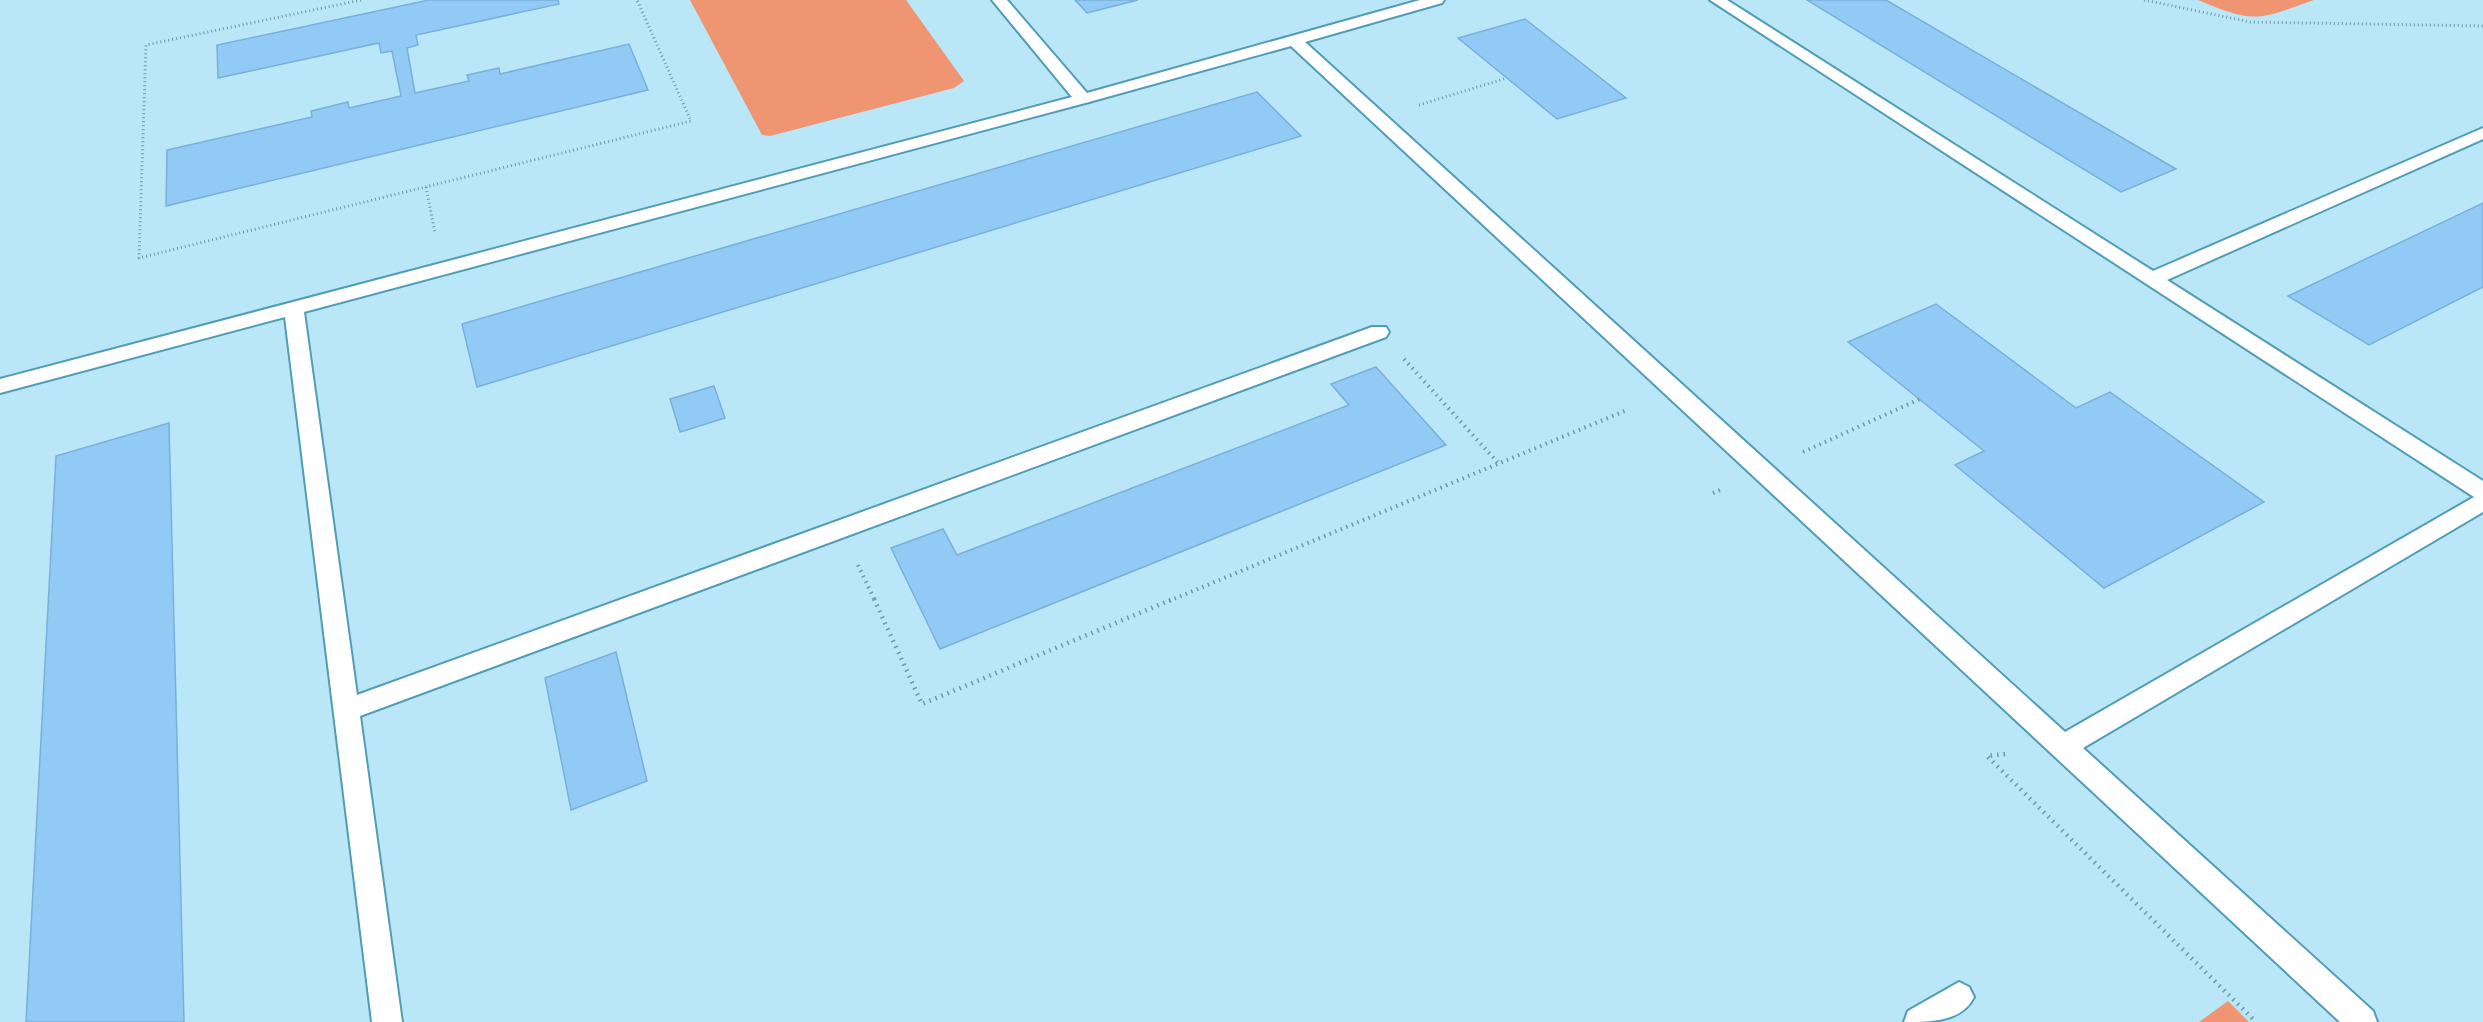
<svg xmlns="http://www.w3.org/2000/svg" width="2483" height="1022" viewBox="0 0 2483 1022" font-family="'Nunito Sans',sans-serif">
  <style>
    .green { fill: #ef9571 }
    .building { fill: #92caf6; stroke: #78b0da; stroke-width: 1.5 }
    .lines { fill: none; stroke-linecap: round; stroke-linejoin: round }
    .lane-casing { stroke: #509db7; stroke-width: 4 }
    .path-far2 { stroke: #7098a5; stroke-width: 3; stroke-dasharray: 1 3; stroke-linecap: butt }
    .path-far1 { stroke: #7098a5; stroke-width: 4; stroke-dasharray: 1.5 4.5; stroke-linecap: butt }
    .path { stroke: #7098a5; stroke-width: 4.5; stroke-dasharray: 1.5 5; stroke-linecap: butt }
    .lane { fill: #fff; fill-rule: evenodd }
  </style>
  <rect width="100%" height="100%" fill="#bae7f7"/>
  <g class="green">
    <path d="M690,0H906L964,81L954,88L770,136L762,135Z"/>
    <path d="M2198,0H2314C2257,20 2255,24 2198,0Z"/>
    <path d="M2228,1001L2249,1022H2199Z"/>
  </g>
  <g class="building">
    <path d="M429,0H558L559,4L416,35L418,45L407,48L415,93L469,81L467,75L499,68L500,74L629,44L648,90L166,206L167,150L312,117L311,111L348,102L349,108L401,96L392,51L381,53L379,43L218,78L217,45Z"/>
    <path d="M1075,0H1138L1087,13Z"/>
    <path d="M1807,0H1886L2176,169L2121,192Z"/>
    <path d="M1525,19L1626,98L1557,119L1458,38Z"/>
    <path d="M1257,92L1301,136L477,387L462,324Z"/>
    <path d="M2483,203V287L2369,345L2288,296Z"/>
    <path d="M1936,304L2076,408L2110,392L2264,502L2104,588L1955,465L1984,451L1848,342Z"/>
    <path d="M1376,367L1446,445L940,649L891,548L943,529L957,555L1349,405L1331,384Z"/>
    <path d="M714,386L725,418L680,432L670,399Z"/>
    <path d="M169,423L184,1022H26L56,456Z"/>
    <path d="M616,652L647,781L571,810L545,678Z"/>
  </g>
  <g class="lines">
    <g class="lane-casing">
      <g id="lane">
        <path d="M992,0H1007L1087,93L1420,0H1444L1442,3L1305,42L2065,732L2474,497L1710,0H1727L2153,271L2483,128V139L2167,280L2483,481V512L2083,748L2373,1011L2377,1022H2340L1291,46L1089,102L304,312L357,695L1372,327H1386L1389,332L1386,337L360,716L402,1022H372L285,317L0,393V379L1072,97Z"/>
        <path d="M1959,982L1969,987L1974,997C1962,1022 1930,1022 1904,1022L1908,1011Z"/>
      </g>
    </g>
    <g class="path-far2">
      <path d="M361,0L146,45L139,258L691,121L637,0"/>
      <path d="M2144,0L2250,22L2483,26"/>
      <path d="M1419,105L1507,78"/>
      <path d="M426,187L435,233"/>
    </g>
    <g class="path-far1">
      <path d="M1404,359L1499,464"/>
      <path d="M1803,452L1920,399"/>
      <path d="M1713,493L1722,489"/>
      <path d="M858,565L875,601"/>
      <path d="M1169,601L1627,410"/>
    </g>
    <g class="path">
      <path d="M874,599L922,704L1173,599"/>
      <path d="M2005,754L1987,756L2256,1022"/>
    </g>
    <use href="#lane" class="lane"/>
  </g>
</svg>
